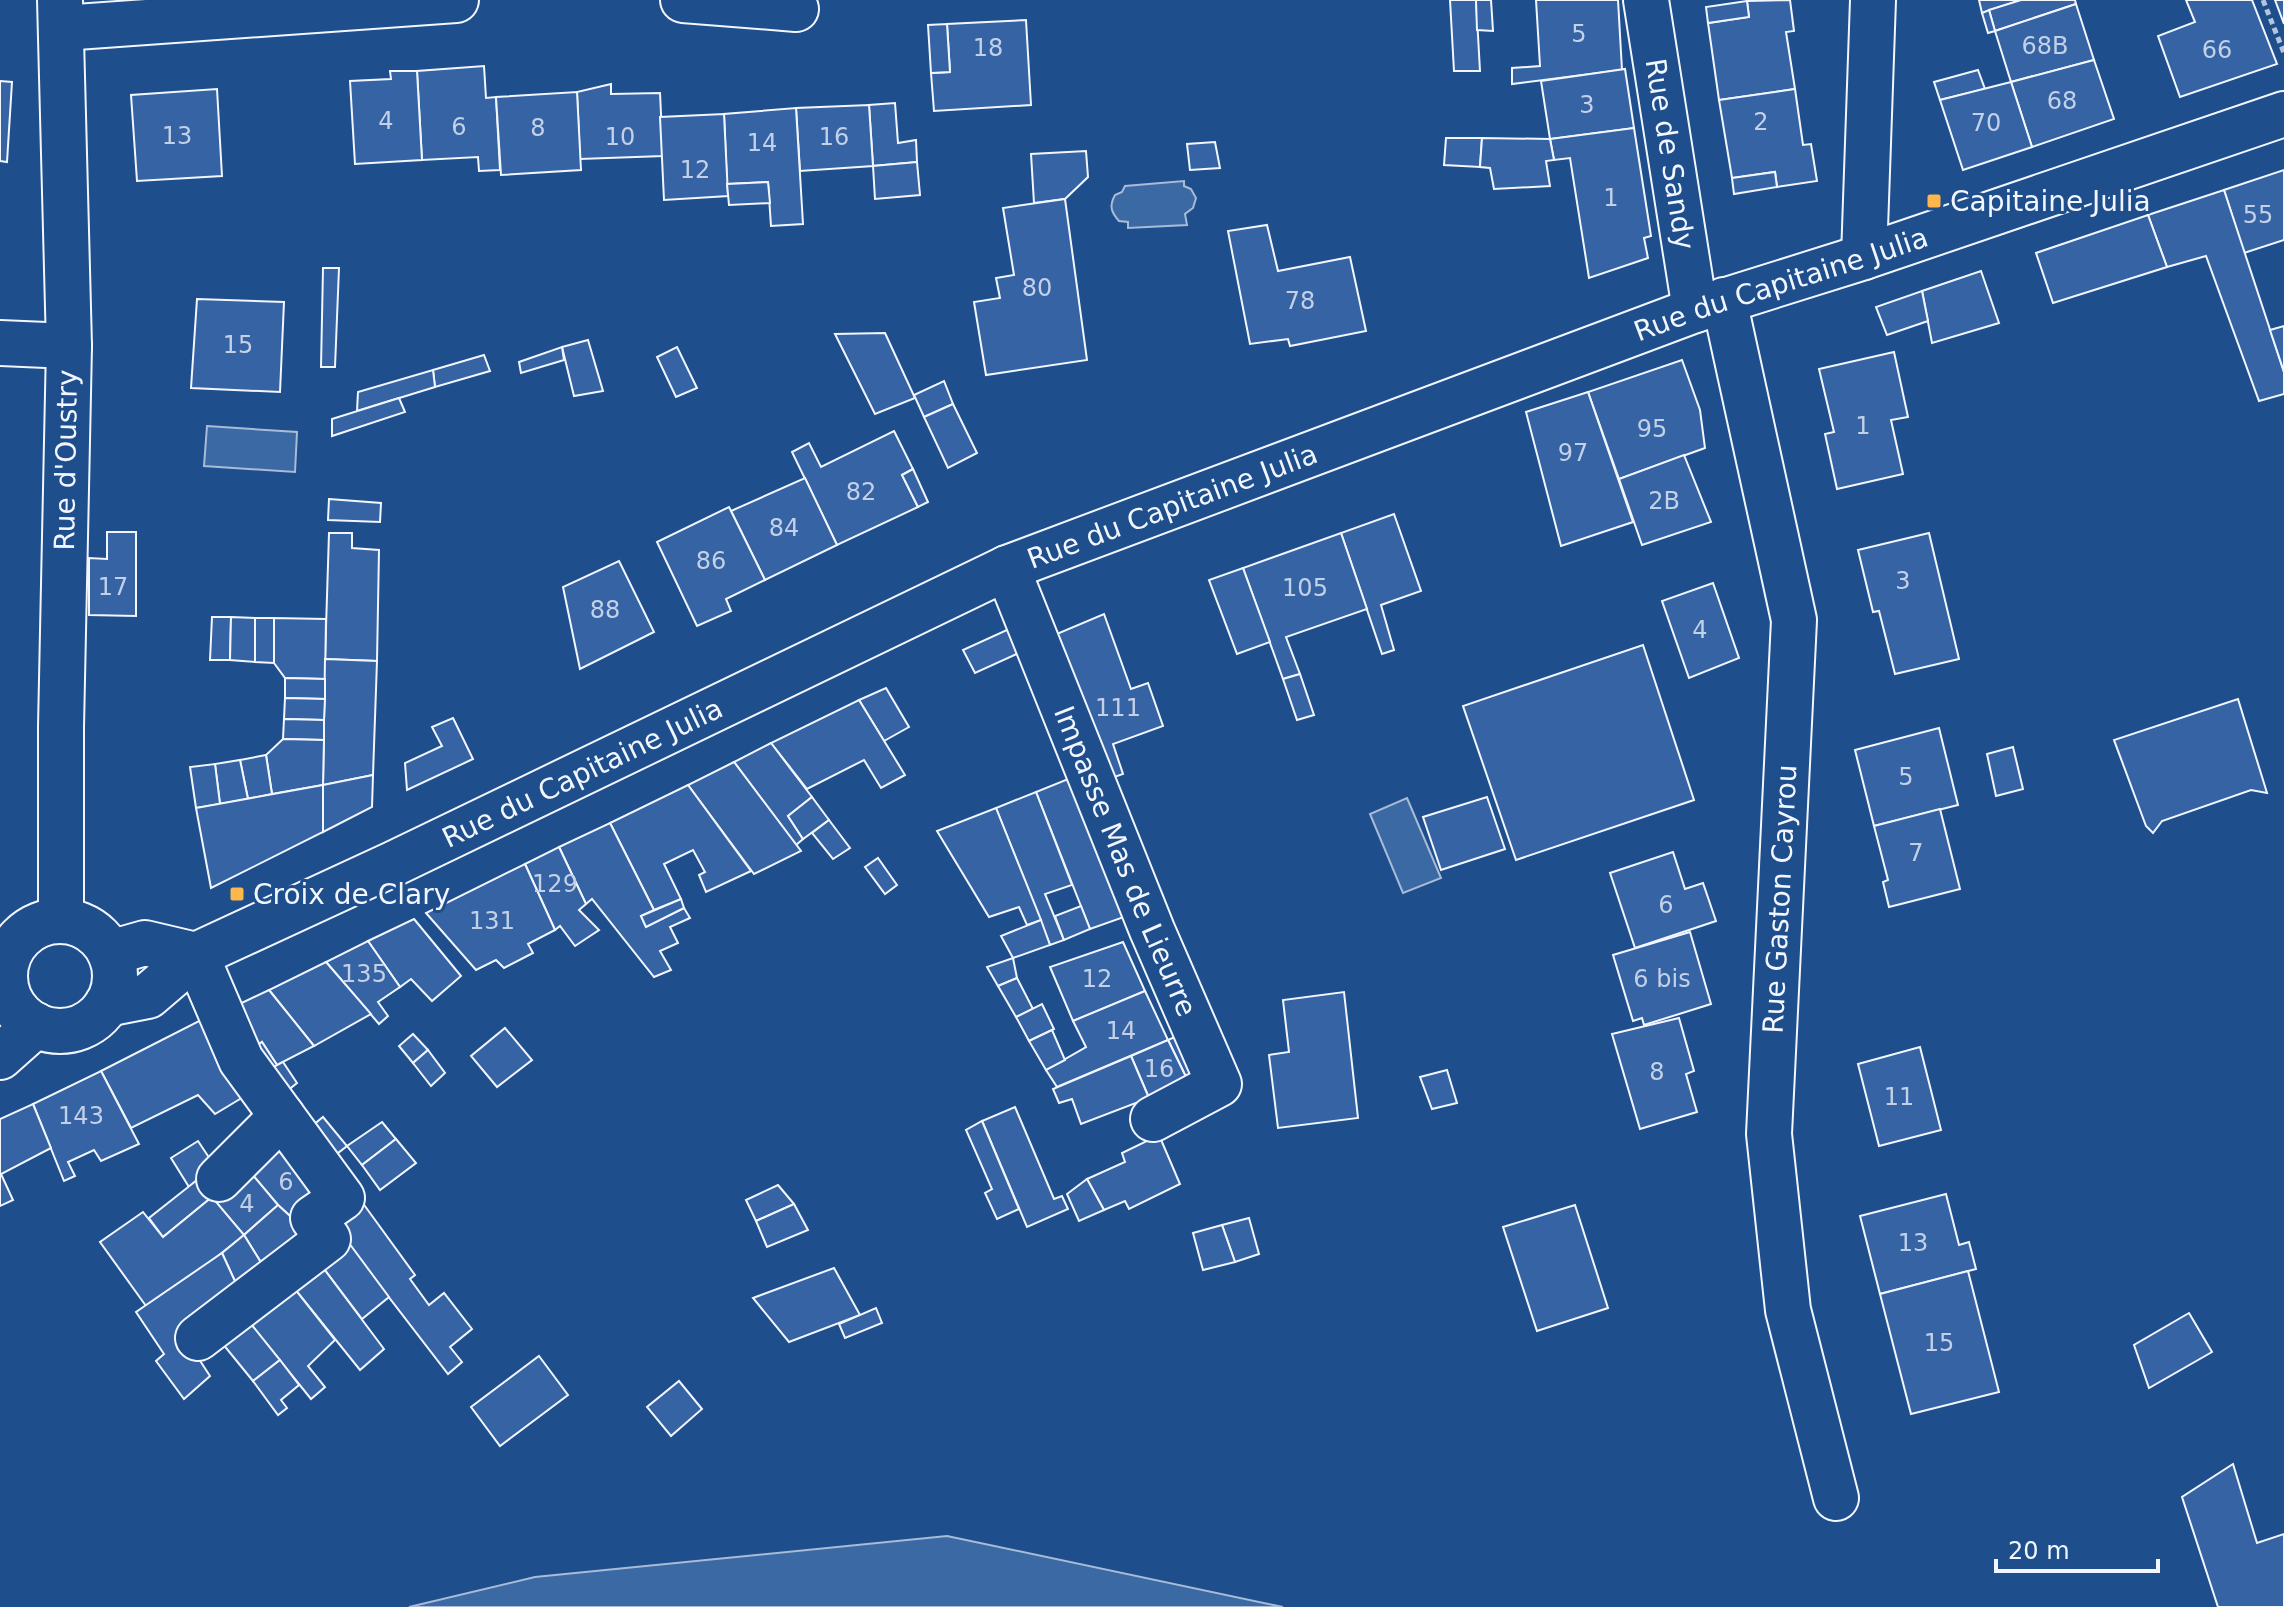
<svg xmlns="http://www.w3.org/2000/svg" width="2284" height="1607" viewBox="0 0 2284 1607" font-family="'DejaVu Sans',sans-serif">
  <style>
    .water { fill: #3b69a3; stroke: #a8bbd7; stroke-width: 2 }
    .building { fill: #3563a3; stroke: #f2f6ff; stroke-width: 2 }
    .lines { fill: none; stroke-linecap: round; stroke-linejoin: round }
    .minor-casing { stroke: #f2f6ff; stroke-width: 48 }
    .path { stroke: #b3c4dc; stroke-width: 5; stroke-dasharray: 6 4; stroke-linecap: butt }
    .minor { stroke: #1f4e8c; stroke-width: 44 }
    .poi-dot { fill: #ffb74d; stroke: #1f4e8c; stroke-width: 3 }
    .labels { text-anchor: middle; dominant-baseline: central; stroke-width: 6; stroke-linejoin: round; paint-order: stroke }
    .number-label { font-size: 24px; fill: #c3d1e8 }
    .street-label { font-size: 28px; fill: #f2f6ff; stroke: #1f4e8c }
    .poi-label { font-size: 28px; fill: #f2f6ff; stroke: #1f4e8c; text-anchor: start }
  </style>
  <rect width="100%" height="100%" fill="#1f4e8c"/>
  <g class="water">
    <path d="M1184,181V186L1191,189L1196,198L1193,208L1185,214L1187,225L1128,228V222L1119,221C1111,212 1109,206 1115,195L1122,192L1125,186Z"/>
    <path d="M207,426L297,432L295,472L204,466Z"/>
    <path d="M1407,798L1441,878L1403,893L1370,814Z"/>
    <path d="M947,1536L1283,1607H409L535,1577Z"/>
  </g>
  <g class="building">
    <path d="M1450,0H1476L1480,71H1454Z"/>
    <path d="M1476,0H1491L1493,31L1477,30Z"/>
    <path d="M1536,0H1618L1622,70L1512,84V68L1540,66Z"/>
    <path d="M1790,0L1794,31L1786,32L1795,89L1719,100L1708,23L1749,17L1747,1Z"/>
    <path d="M1979,0H2021L1982,13Z"/>
    <path d="M2021,0H2075L2076,4L1995,31L1989,10Z"/>
    <path d="M2186,0H2252L2277,64L2180,97L2158,36L2195,22Z"/>
    <path d="M2275,0H2284V24Z"/>
    <path d="M1747,1L1749,17L1708,23L1706,7Z"/>
    <path d="M2076,4L2094,60L2011,82L1995,31Z"/>
    <path d="M1989,10L1995,31L1988,33L1982,13Z"/>
    <path d="M1026,20L1031,105L934,111L931,73L950,72L947,24Z"/>
    <path d="M947,24L950,72L931,73L928,25Z"/>
    <path d="M2094,60L2114,119L2032,147L2011,82Z"/>
    <path d="M484,66L486,98L496,97L500,170L479,171L478,157L422,160L417,71Z"/>
    <path d="M1625,69L1634,128L1550,139L1541,81Z"/>
    <path d="M1978,70L1985,89L1940,100L1934,82Z"/>
    <path d="M390,71H417L422,160L355,164L350,81L391,79Z"/>
    <path d="M0,81L12,82L7,162L0,161Z"/>
    <path d="M2011,82L2032,147L1963,170L1940,100Z"/>
    <path d="M611,84V94L660,93L663,156L580,159L577,92Z"/>
    <path d="M217,89L222,176L137,181L131,95Z"/>
    <path d="M1795,89L1803,145L1811,144L1817,181L1777,187L1775,172L1732,178L1719,100Z"/>
    <path d="M577,92L581,170L501,175L496,97Z"/>
    <path d="M895,103L898,143L916,140L917,162L873,166L869,105Z"/>
    <path d="M869,105L873,166L800,171L796,108Z"/>
    <path d="M796,108L803,224L771,226L768,182L727,184L724,114Z"/>
    <path d="M724,114L728,196L664,200L660,117Z"/>
    <path d="M1634,128L1651,236L1644,238L1648,258L1589,278L1570,158L1554,160L1550,139Z"/>
    <path d="M1446,138H1482L1480,167L1444,165Z"/>
    <path d="M1482,138L1550,139L1554,160L1546,161L1550,186L1494,189L1490,168L1480,167Z"/>
    <path d="M1215,142L1220,168L1190,170L1187,144Z"/>
    <path d="M1086,151L1088,177L1065,199L1034,203L1031,154Z"/>
    <path d="M917,162L920,195L875,199L873,166Z"/>
    <path d="M2284,170V240L2244,253L2224,190Z"/>
    <path d="M1775,172L1777,187L1734,194L1732,178Z"/>
    <path d="M768,182L770,203L729,205L727,184Z"/>
    <path d="M2224,190L2284,372V394L2259,401L2206,256L2167,267L2148,215Z"/>
    <path d="M1065,199L1087,360L986,375L974,302L1000,298L996,278L1014,275L1003,208Z"/>
    <path d="M2148,215L2167,267L2053,303L2036,253Z"/>
    <path d="M1267,225L1278,271L1350,257L1366,331L1290,346L1288,339L1250,344L1228,231Z"/>
    <path d="M323,268H339L335,367H321Z"/>
    <path d="M1981,271L1999,323L1932,343L1922,291Z"/>
    <path d="M1922,291L1928,321L1887,335L1876,307Z"/>
    <path d="M197,299L284,302L280,392L191,388Z"/>
    <path d="M2284,326V372L2270,330Z"/>
    <path d="M885,333L915,398L875,414L835,334Z"/>
    <path d="M588,340L603,391L574,396L562,347Z"/>
    <path d="M562,347L564,360L521,373L519,362Z"/>
    <path d="M677,347L697,388L676,397L657,357Z"/>
    <path d="M1894,352L1908,417L1891,420L1903,474L1837,489L1825,434L1834,432L1819,369Z"/>
    <path d="M484,355L490,371L435,387L433,370Z"/>
    <path d="M1682,360L1700,410L1705,448L1619,479L1588,392Z"/>
    <path d="M433,370L435,387L357,411L358,392Z"/>
    <path d="M944,381L953,404L924,417L914,395Z"/>
    <path d="M1588,392L1633,522L1561,546L1526,412Z"/>
    <path d="M399,398L405,412L332,436V419Z"/>
    <path d="M953,404L977,453L948,468L924,417Z"/>
    <path d="M894,431L913,469L902,475L918,507L837,545L792,452L809,443L821,467Z"/>
    <path d="M1684,455L1711,522L1642,545L1619,479Z"/>
    <path d="M913,469L928,502L918,507L902,475Z"/>
    <path d="M805,478L837,545L765,580L731,511Z"/>
    <path d="M329,499L381,503L380,522L328,520Z"/>
    <path d="M729,507L765,580L726,599L731,611L697,626L657,542Z"/>
    <path d="M1394,514L1421,591L1381,605L1394,650L1382,654L1341,533Z"/>
    <path d="M107,532H136V616L89,615V558L107,559Z"/>
    <path d="M329,533H352V548L379,550L377,661L325,659Z"/>
    <path d="M1341,533L1367,609L1286,637L1300,674L1283,679L1243,568Z"/>
    <path d="M1929,533L1959,659L1895,674L1879,611L1873,612L1858,550Z"/>
    <path d="M619,561L654,632L580,669L563,587Z"/>
    <path d="M1243,568L1270,642L1237,654L1209,580Z"/>
    <path d="M1713,583L1739,658L1689,678L1662,601Z"/>
    <path d="M1104,614L1131,689L1148,683L1163,726L1113,744L1123,774L1106,780L1052,636Z"/>
    <path d="M212,617H231L230,660H210Z"/>
    <path d="M231,617L255,618V662L230,660Z"/>
    <path d="M255,618H274V663L255,662Z"/>
    <path d="M274,618L326,619L325,679L285,678L274,663Z"/>
    <path d="M1009,629L1021,652L975,673L963,650Z"/>
    <path d="M1643,645L1694,800L1516,860L1463,706Z"/>
    <path d="M325,659L377,661L373,775L323,785Z"/>
    <path d="M1300,674L1314,715L1297,720L1283,679Z"/>
    <path d="M285,678L325,679V699L285,698Z"/>
    <path d="M886,688L909,727L884,741L859,700Z"/>
    <path d="M285,698L325,699L324,720L284,719Z"/>
    <path d="M2238,699L2267,793L2251,790L2162,821L2153,833L2146,826L2114,740Z"/>
    <path d="M859,700L905,775L881,788L864,760L807,789L771,743Z"/>
    <path d="M453,718L473,759L407,790L405,763L442,746L432,727Z"/>
    <path d="M284,719L324,720V740L283,739Z"/>
    <path d="M1939,728L1958,805L1874,826L1855,750Z"/>
    <path d="M283,739L324,740L323,785L272,794L266,755Z"/>
    <path d="M771,743L812,797L788,816L803,839L796,845L734,762Z"/>
    <path d="M2013,747L2023,789L1996,796L1987,754Z"/>
    <path d="M266,755L272,794L248,799L240,760Z"/>
    <path d="M240,760L248,799L220,804L215,764Z"/>
    <path d="M734,762L801,851L754,874L688,785Z"/>
    <path d="M215,764L220,804L196,808L190,767Z"/>
    <path d="M373,775L372,807L323,832V785Z"/>
    <path d="M1078,775L1124,917L1090,929L1036,792Z"/>
    <path d="M323,785V832L211,888L196,808Z"/>
    <path d="M688,785L751,871L706,892L699,875L705,872L693,850L664,864L681,899L654,910L610,823Z"/>
    <path d="M1036,792L1072,885L1045,894L1064,940L1050,945L996,808Z"/>
    <path d="M812,797L829,820L803,839L788,816Z"/>
    <path d="M1487,797L1505,849L1441,870L1423,817Z"/>
    <path d="M996,808L1041,920L1027,925L1019,907L989,917L937,831Z"/>
    <path d="M1940,809L1960,889L1889,907L1883,882L1888,880L1874,826Z"/>
    <path d="M829,820L850,848L833,859L812,833Z"/>
    <path d="M610,823L654,910L641,916L646,927L684,908L690,918L670,927L678,943L660,951L671,970L654,977L592,899L586,904L559,847Z"/>
    <path d="M559,847L586,904L579,910L599,930L575,946L560,926L555,930L525,864Z"/>
    <path d="M1673,852L1685,889L1703,883L1716,921L1635,948L1610,873Z"/>
    <path d="M878,858L897,885L885,894L865,867Z"/>
    <path d="M525,864L555,930L528,944L533,953L504,968L496,960L476,970L426,913Z"/>
    <path d="M681,899L684,908L646,927L641,916Z"/>
    <path d="M1081,906L1090,929L1064,940L1055,916Z"/>
    <path d="M414,919L461,976L432,1001L411,979L400,987L368,941Z"/>
    <path d="M1041,920L1050,945L1013,958L1001,936Z"/>
    <path d="M1690,932L1711,1004L1644,1025L1642,1018L1633,1021L1613,955Z"/>
    <path d="M368,941L400,987L378,1002L388,1016L379,1024L326,962Z"/>
    <path d="M1123,942L1145,991L1073,1021L1050,967Z"/>
    <path d="M1013,958L1017,978L998,986L987,967Z"/>
    <path d="M326,962L371,1014L314,1046L269,990Z"/>
    <path d="M1017,978L1033,1009L1016,1017L998,986Z"/>
    <path d="M269,990L314,1046L277,1065L262,1042L251,1050L229,1009Z"/>
    <path d="M1145,991L1168,1040L1057,1087L1046,1070L1086,1047L1073,1021Z"/>
    <path d="M1344,992L1358,1118L1278,1128L1269,1055L1289,1052L1283,1000Z"/>
    <path d="M1042,1004L1054,1029L1029,1041L1016,1017Z"/>
    <path d="M1679,1018L1694,1071L1686,1074L1697,1112L1640,1129L1612,1034Z"/>
    <path d="M201,1020L245,1096L215,1114L198,1095L131,1128L101,1071Z"/>
    <path d="M505,1028L532,1060L497,1087L471,1056Z"/>
    <path d="M1052,1030L1065,1060L1046,1070L1029,1041Z"/>
    <path d="M413,1034L428,1050L413,1063L399,1046Z"/>
    <path d="M1179,1035L1199,1078L1189,1083L1168,1040Z"/>
    <path d="M1168,1040L1189,1083L1149,1098L1131,1056Z"/>
    <path d="M262,1042L277,1065L265,1072L251,1050Z"/>
    <path d="M1920,1047L1941,1130L1879,1146L1858,1064Z"/>
    <path d="M428,1050L445,1073L431,1086L413,1063Z"/>
    <path d="M1131,1056L1149,1098L1081,1124L1072,1099L1059,1103L1053,1089Z"/>
    <path d="M283,1062L297,1083L282,1095L265,1072Z"/>
    <path d="M1447,1070L1457,1103L1432,1109L1420,1077Z"/>
    <path d="M101,1071L139,1144L101,1161L94,1150L68,1162L75,1176L64,1181L33,1104Z"/>
    <path d="M33,1104L51,1148L1,1174L13,1200L0,1206V1119Z"/>
    <path d="M1015,1107L1054,1199L1062,1196L1068,1209L1027,1227L982,1121Z"/>
    <path d="M323,1117L347,1146L329,1160L306,1131Z"/>
    <path d="M982,1121L1019,1209L997,1219L985,1193L992,1189L966,1130Z"/>
    <path d="M382,1122L396,1139L362,1165L347,1146Z"/>
    <path d="M279,1134L321,1190L290,1216L278,1205L251,1173Z"/>
    <path d="M1159,1135L1180,1184L1129,1209L1125,1201L1104,1210L1087,1179L1125,1162L1122,1153Z"/>
    <path d="M396,1139L416,1163L380,1190L362,1165Z"/>
    <path d="M198,1141L214,1165L189,1187L171,1158Z"/>
    <path d="M251,1173L278,1205L244,1235L216,1203Z"/>
    <path d="M1087,1179L1104,1210L1079,1221L1067,1194Z"/>
    <path d="M197,1180L212,1197L163,1237L149,1218Z"/>
    <path d="M778,1185L794,1204L756,1221L746,1200Z"/>
    <path d="M1946,1194L1959,1245L1969,1242L1976,1269L1880,1294L1860,1216Z"/>
    <path d="M212,1197L244,1235L208,1264L146,1306L100,1242L143,1212L163,1237Z"/>
    <path d="M362,1202L415,1275L410,1279L429,1305L444,1293L472,1329L450,1347L462,1362L448,1374L334,1226Z"/>
    <path d="M794,1204L808,1230L767,1247L756,1221Z"/>
    <path d="M278,1205L290,1216L306,1237L265,1269L244,1235Z"/>
    <path d="M1575,1205L1608,1308L1537,1331L1503,1227Z"/>
    <path d="M1249,1218L1259,1254L1235,1262L1222,1225Z"/>
    <path d="M1222,1225L1235,1262L1203,1270L1193,1233Z"/>
    <path d="M244,1235L265,1269L239,1290L222,1253Z"/>
    <path d="M346,1239L389,1297L362,1319L318,1261Z"/>
    <path d="M222,1253L239,1290L195,1353L210,1376L184,1399L156,1361L164,1354L136,1312Z"/>
    <path d="M318,1261L384,1349L360,1370L290,1283Z"/>
    <path d="M834,1268L860,1315L789,1342L753,1298Z"/>
    <path d="M1968,1271L1999,1392L1911,1414L1880,1294Z"/>
    <path d="M290,1283L335,1340L308,1366L325,1387L311,1399L245,1317Z"/>
    <path d="M876,1308L882,1323L845,1338L839,1324Z"/>
    <path d="M2189,1313L2212,1352L2149,1388L2134,1345Z"/>
    <path d="M251,1324L280,1360L253,1381L222,1343Z"/>
    <path d="M539,1356L568,1395L500,1446L471,1407Z"/>
    <path d="M280,1360L299,1385L281,1400L287,1408L278,1415L253,1381Z"/>
    <path d="M679,1381L702,1409L671,1436L647,1407Z"/>
    <path d="M2233,1464L2257,1543L2284,1534V1607H2218L2182,1497Z"/>
  </g>
  <g class="lines">
    <g class="minor-casing">
      <g id="minor">
        <path d="M60,0L69,346L61,727V921"/>
        <path d="M683,0L796,9"/>
        <path id="s1" d="M1646,0L1695,310"/>
        <path d="M62,28L456,0"/>
        <path d="M1864,257L1873,0"/>
        <path d="M1724,300L1794,620L1769,1134L1788,1310L1836,1498"/>
        <path d="M0,343L69,346"/>
        <path id="s2" d="M1007,568L1152,930L1219,1084L1153,1119"/>
        <circle cx="60" cy="976" r="55"/>
        <path d="M110,953L145,943L196,955"/>
        <path d="M196,955L241,1060L342,1198L313,1218L328,1239L198,1338"/>
        <path id="s3" d="M107,1004L148,996L196,955L393,864L1007,568L1695,310L1864,257L2284,114"/>
        <path d="M0,1057L36,1025"/>
        <path d="M219,1179L282,1116"/>
      </g>
    </g>
    <path class="path" d="M2263,0L2284,53"/>
    <use href="#minor" class="minor"/>
  </g>
  <g class="poi-dot">
    <rect x="1926" y="193" width="16" height="16" rx="4"/>
    <rect x="229" y="886" width="16" height="16" rx="4"/>
  </g>
  <g class="labels">
    <g class="number-label">
      <text x="1579" y="34">5</text>
      <text x="2045" y="46">68B</text>
      <text x="988" y="48">18</text>
      <text x="2217" y="50">66</text>
      <text x="2062" y="101">68</text>
      <text x="1587" y="105">3</text>
      <text x="386" y="121">4</text>
      <text x="1761" y="122">2</text>
      <text x="1986" y="123">70</text>
      <text x="459" y="127">6</text>
      <text x="538" y="128">8</text>
      <text x="177" y="136">13</text>
      <text x="620" y="137">10</text>
      <text x="834" y="137">16</text>
      <text x="762" y="143">14</text>
      <text x="695" y="170">12</text>
      <text x="1611" y="198">1</text>
      <text x="2258" y="215">55</text>
      <text x="1037" y="288">80</text>
      <text x="1300" y="301">78</text>
      <text x="238" y="345">15</text>
      <text x="1863" y="426">1</text>
      <text x="1652" y="429">95</text>
      <text x="1573" y="453">97</text>
      <text x="861" y="492">82</text>
      <text x="1664" y="501">2B</text>
      <text x="784" y="528">84</text>
      <text x="711" y="561">86</text>
      <text x="1903" y="581">3</text>
      <text x="113" y="587">17</text>
      <text x="1305" y="588">105</text>
      <text x="605" y="610">88</text>
      <text x="1700" y="630">4</text>
      <text x="1118" y="708">111</text>
      <text x="1906" y="777">5</text>
      <text x="1916" y="853">7</text>
      <text x="555" y="884">129</text>
      <text x="1666" y="905">6</text>
      <text x="492" y="921">131</text>
      <text x="364" y="974">135</text>
      <text x="1097" y="979">12</text>
      <text x="1662" y="979">6 bis</text>
      <text x="1121" y="1031">14</text>
      <text x="1159" y="1069">16</text>
      <text x="1657" y="1072">8</text>
      <text x="1899" y="1097">11</text>
      <text x="81" y="1116">143</text>
      <text x="286" y="1182">6</text>
      <text x="247" y="1204">4</text>
      <text x="1913" y="1243">13</text>
      <text x="1939" y="1343">15</text>
    </g>
    <g class="street-label">
      <text stroke="none"><textPath href="#s1" startOffset="156">Rue de Sandy</textPath></text>
      <text stroke="none"><textPath href="#s3" startOffset="1828">Rue du Capitaine Julia</textPath></text>
      <text transform="translate(66 460) rotate(-89)">Rue d'Oustry</text>
      <text stroke="none"><textPath href="#s3" startOffset="1180">Rue du Capitaine Julia</textPath></text>
      <text stroke="none"><textPath href="#s3" startOffset="532">Rue du Capitaine Julia</textPath></text>
      <text stroke="none"><textPath href="#s2" startOffset="316">Impasse Mas de Lieurre</textPath></text>
      <text transform="translate(1780 899) rotate(-87)">Rue Gaston Cayrou</text>
    </g>
    <g class="poi-label">
      <text x="1950" y="201">Capitaine Julia</text>
      <text x="253" y="894">Croix de Clary</text>
    </g>
  </g>
  <path d="M1996 1559v12h162v-12" fill="none" stroke="#f2f6ff" stroke-width="4"/>
  <text x="2008" y="1559" font-size="24" fill="#f2f6ff" stroke="#1f4e8c" stroke-width="6" paint-order="stroke">20 m</text>
</svg>
